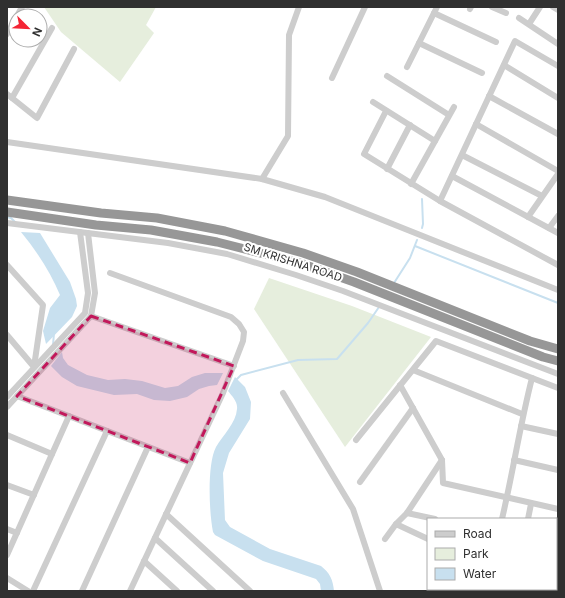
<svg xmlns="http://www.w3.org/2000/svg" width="565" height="598" viewBox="0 0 565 598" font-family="Inter,sans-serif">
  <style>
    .green { fill: #e6eedd }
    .water { fill: #c8e0ef }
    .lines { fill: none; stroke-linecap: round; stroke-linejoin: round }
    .stream { stroke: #c8e0ef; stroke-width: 2 }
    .minor { stroke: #cdcdcd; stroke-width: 6 }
    .highway { stroke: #979797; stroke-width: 9 }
    .marked { fill: #c2185b; fill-opacity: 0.2; stroke: #c2185b; stroke-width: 3; stroke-dasharray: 8 5; stroke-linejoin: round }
    .labels { text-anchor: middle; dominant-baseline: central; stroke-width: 4; stroke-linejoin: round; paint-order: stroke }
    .street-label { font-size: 11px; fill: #303030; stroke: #fff }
  </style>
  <rect width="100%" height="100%" fill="#fff"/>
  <g class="green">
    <path d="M44,7H156L146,25L154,33L120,82L61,32Z"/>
    <path d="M269,278L352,306L431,337L345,447L254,309Z"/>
  </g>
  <g class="water">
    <path d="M21,232L40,233L70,282L76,299L77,306L72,317L46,344L43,331L50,308L60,295C51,273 36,250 21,232Z"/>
    <path d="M62,352L63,358L68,365L87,375L108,380L125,379L142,381L165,388L178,386L192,377L205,373H223L217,385L209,386L199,389L187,397L170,401L154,400L137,394L114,395L77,386L62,377L51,366Z"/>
    <path d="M235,377L245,387L251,402L250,419L229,453L223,473L225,520L230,527L270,549L321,566C330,573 333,580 334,591H321L320,584L316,579L263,561L215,535L213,532C209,512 207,464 216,447C223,435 236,423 237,409C238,402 232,396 228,391Z"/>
  </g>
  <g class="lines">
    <g class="stream">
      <path d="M7,217L11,218L15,222"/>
      <path d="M422,228L423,224L422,199"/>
      <path d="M415,246L558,303"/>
      <path d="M394,283L410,258L417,240"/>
      <path d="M53,345L54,333"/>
      <path d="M236,380L241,375L298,360L337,359L368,323L379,307"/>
    </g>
    <g class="minor">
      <path d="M492,7L506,13"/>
      <path d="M553,7L558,10"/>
      <path d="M470,9L471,7"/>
      <path d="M434,13L496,42"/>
      <path d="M17,16L22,7"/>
      <path d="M519,18L558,44"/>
      <path d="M529,24L540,7"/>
      <path d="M7,34L16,18"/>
      <path d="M419,43L482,73"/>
      <path d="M504,65L558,98"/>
      <path d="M407,67L437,7"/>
      <path d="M387,76L449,115"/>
      <path d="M332,78L365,7"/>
      <path d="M7,94L37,118L74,49"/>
      <path d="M489,96L558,134"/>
      <path d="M12,98L52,28"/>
      <path d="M373,102L435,141"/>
      <path d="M386,111L364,154L440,201L558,265"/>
      <path d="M476,124L558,171"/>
      <path d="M7,142L262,179L325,197L558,290"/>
      <path d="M462,155L542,196"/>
      <path d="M387,169L410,125"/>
      <path d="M452,176L558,233"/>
      <path d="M262,179L288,136L289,35L299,7"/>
      <path d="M411,184L454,107"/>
      <path d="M440,201L515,41L558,66"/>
      <path d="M528,217L558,174"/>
      <path d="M7,223L168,243L227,254L296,275L343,291L558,374"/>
      <path d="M549,228L558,216"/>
      <path d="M7,265L43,305L34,367"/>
      <path d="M110,273L231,317L239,324L244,332L243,341L223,393L130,591"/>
      <path d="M91,316L234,366"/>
      <path d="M7,335L34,367"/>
      <path d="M413,370L522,414"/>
      <path d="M400,385L442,460L443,483L558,509"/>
      <path d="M283,393L353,509L380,591"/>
      <path d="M17,396L190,463"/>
      <path d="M7,397L85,313L88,293L80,232"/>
      <path d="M7,407L91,316L95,293L88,233"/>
      <path d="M521,426L558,434"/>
      <path d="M7,435L52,454"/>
      <path d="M356,440L436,341L558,388"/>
      <path d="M514,460L558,470"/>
      <path d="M360,482L413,408"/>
      <path d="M7,485L34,495"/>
      <path d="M407,513L435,519"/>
      <path d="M166,514L250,591"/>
      <path d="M502,519C513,472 520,425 532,378"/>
      <path d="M528,519L531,504"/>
      <path d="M396,524L428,539"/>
      <path d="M7,529L17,533"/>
      <path d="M556,531L558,520"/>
      <path d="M155,538L213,591"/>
      <path d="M385,539L396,524L407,513L442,460"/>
      <path d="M7,555L69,416"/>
      <path d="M144,561L177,591"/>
      <path d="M7,578L28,591"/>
      <path d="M33,591L107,431"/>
      <path d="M82,591L148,447"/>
      <path d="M445,591L449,589"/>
      <path d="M513,591V589"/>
      <path d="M545,591V589"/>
    </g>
    <g class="highway">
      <path d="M7,200L101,213L157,218L225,231L303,253L357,272L530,341L558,349"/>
      <path d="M7,212L96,225L151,230L217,242L300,263L354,282L543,357L558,361"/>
    </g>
  </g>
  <path class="marked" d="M91,316L234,366L190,463L17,396Z"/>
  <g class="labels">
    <g class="street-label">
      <text transform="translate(293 262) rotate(18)">SM KRISHNA ROAD</text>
    </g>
  </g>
  <rect width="565" height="598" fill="none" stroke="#303030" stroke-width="16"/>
  <rect x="427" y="518" width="130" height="72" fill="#ffffff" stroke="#acacac"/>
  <rect x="435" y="531" width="20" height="6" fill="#cdcdcd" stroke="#acacac"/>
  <text x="463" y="538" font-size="12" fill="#303030">Road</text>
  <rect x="435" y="548" width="20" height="12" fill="#e6eedd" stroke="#acacac"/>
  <text x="463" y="558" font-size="12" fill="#303030">Park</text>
  <rect x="435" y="568" width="20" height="12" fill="#c8e0ef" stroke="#acacac"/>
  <text x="463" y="578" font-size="12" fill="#303030">Water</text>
  <g transform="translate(28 28) rotate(114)"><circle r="19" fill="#ffffff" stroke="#acacac"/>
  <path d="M0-3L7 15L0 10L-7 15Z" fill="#f42535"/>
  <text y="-6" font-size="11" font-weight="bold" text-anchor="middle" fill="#303030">N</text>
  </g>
</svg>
